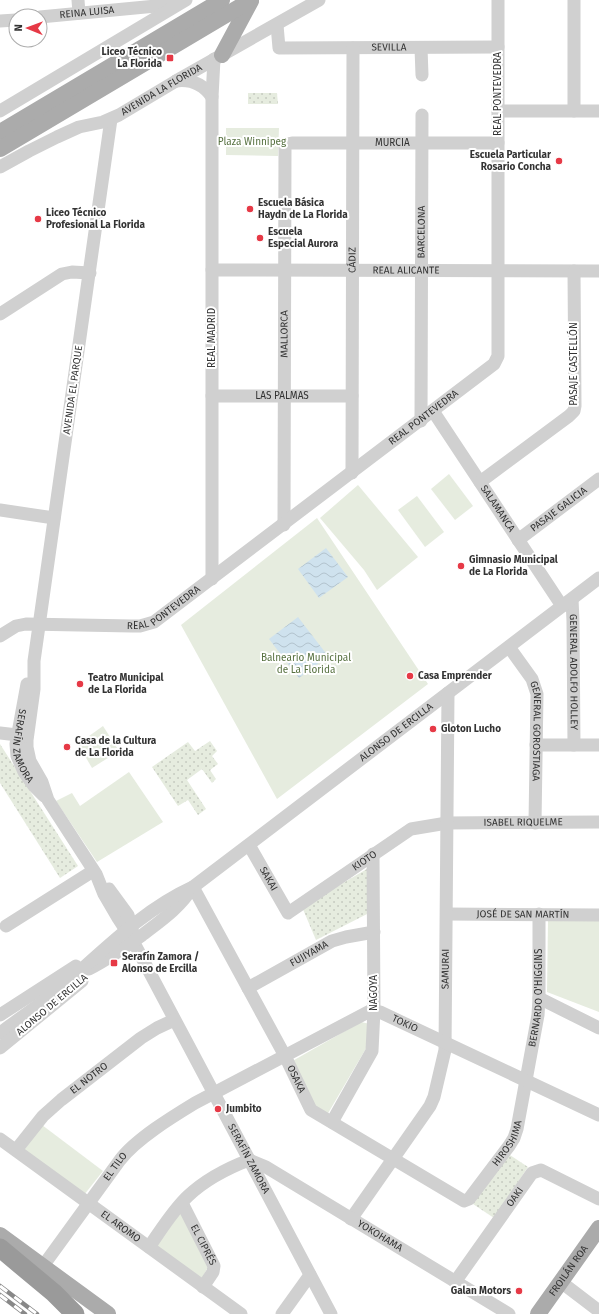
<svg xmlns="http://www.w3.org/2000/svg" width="599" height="1314" viewBox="0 0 599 1314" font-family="'Fira Sans',sans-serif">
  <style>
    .grass { fill: url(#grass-dots) }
    .green { fill: #e6ecdf }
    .water { fill: url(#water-waves) }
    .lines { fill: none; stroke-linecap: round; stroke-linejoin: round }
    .minor { stroke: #d0d0d0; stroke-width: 13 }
    .major { stroke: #ababab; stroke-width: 16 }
    .highway { stroke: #9a9a9a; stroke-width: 19 }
    .rail-casing { stroke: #888; stroke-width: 4.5 }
    .rail { stroke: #fff; stroke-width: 3; stroke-dasharray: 9; stroke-linecap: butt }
    .poi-dot { fill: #e63946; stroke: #fff; stroke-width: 1.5 }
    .labels { text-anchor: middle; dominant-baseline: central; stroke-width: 4; stroke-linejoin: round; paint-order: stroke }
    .street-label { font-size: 10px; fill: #333; stroke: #fff }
    .poi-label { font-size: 10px; font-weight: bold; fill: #333; stroke: #fff; text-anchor: start }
    .park-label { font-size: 10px; fill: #56703f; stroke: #fff }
  </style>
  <defs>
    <pattern id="grass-dots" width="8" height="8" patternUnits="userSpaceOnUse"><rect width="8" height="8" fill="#e6ecdf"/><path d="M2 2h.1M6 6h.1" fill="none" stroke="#c6cbc0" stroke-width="1.8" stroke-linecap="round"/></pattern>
    <pattern id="water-waves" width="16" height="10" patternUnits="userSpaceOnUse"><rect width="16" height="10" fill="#cfe2ee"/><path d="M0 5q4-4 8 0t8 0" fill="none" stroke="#b2c2cd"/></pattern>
  </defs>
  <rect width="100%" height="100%" fill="#fff"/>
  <g class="grass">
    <path d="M248,93H277L278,104H248Z"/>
    <path d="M210,741L217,751L212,756L218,764L210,770L216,779L212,783L202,769L187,780L206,809L198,815L188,800L178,806L152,767L188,742L195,751Z"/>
    <path d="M0,744L78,866L60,878L0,783Z"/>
    <path d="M372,866L371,912L316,940L302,907Z"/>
    <path d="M507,1153L528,1167L494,1218L473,1204Z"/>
  </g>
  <g class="green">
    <path d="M226,128H279L278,156L226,155Z"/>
    <path d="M449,474L473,506L455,520L431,489Z"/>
    <path d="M358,485L418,557L377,590L364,570L320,518Z"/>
    <path d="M417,496L444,532L425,547L398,510Z"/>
    <path d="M317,518L428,684L277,799L181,625Z"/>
    <path d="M103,726L119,751L92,768L78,744Z"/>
    <path d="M129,772L163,822L97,862L56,801L72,793L80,806Z"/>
    <path d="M599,920V1012L547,992L548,921Z"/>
    <path d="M361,1022L370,1024L368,1045L327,1115L314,1107L289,1063Z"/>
    <path d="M42,1125L103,1171L84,1195L24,1150Z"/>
    <path d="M179,1210L208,1267L201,1280L153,1245Z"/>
  </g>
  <g class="water">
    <path d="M326,548L348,577L319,598L298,569Z"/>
    <path d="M298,617L328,656L299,678L269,639Z"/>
  </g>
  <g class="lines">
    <g class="minor">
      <path d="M78,0L79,13"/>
      <path id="s1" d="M40,17L177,4"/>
      <path d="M0,21L16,20"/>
      <path id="s2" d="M277,25L279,48L498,47"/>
      <path d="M421,48L422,75"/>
      <path d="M176,81C191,79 203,84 212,97"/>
      <path d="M0,111L186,0"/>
      <path d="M498,111H599"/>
      <path d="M574,111V0"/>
      <path id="s3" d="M111,119L34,661V689L27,740V747L30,761L42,782L48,800L96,874L104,894L118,918L133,941L331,1314"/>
      <path id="s4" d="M0,167L29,151L57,137L79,127L103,122L119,115L176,81L319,0"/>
      <path id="s5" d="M212,270L599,271"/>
      <path d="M0,314L62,274L72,272L90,273"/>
      <path id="s6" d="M212,396H352"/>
      <path id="s7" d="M433,411L562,606"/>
      <path id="s8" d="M421,421L422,115"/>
      <path id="s9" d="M352,473L353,48"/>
      <path d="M480,482L569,416L574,411L575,406L574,271"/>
      <path d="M0,510L54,518"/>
      <path id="s10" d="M284,525L285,147L287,144L292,143H498"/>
      <path id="s11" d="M518,540L599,479"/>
      <path d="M212,579V97L214,59"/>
      <path id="s12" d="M572,599L573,621L574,745"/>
      <path id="s13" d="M0,636L16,626L26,624L132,626H140L154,622L494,364L498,356V0"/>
      <path id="s14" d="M509,647L532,679L537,694L535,823"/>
      <path id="s15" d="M27,684L16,744L17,756L24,772L34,786L44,796"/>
      <path d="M0,733L26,736"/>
      <path d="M536,745H599"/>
      <path id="s16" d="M249,845L288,913L411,829L447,823L599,822"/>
      <path id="s17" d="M193,887L285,1056L311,1110L464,1201L469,1199L509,1146L514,1138L517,1129L538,1015L539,998V914"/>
      <path d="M109,889L128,915L133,933"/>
      <path id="s18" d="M447,914L599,915"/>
      <path d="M6,926L93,871"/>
      <path d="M89,969C107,960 124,948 141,936C159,922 180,908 192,888"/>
      <path id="s19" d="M248,988L332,941L346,937L374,932"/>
      <path d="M539,998L599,1028"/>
      <path d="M0,1015L76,966"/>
      <path id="s20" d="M0,1033C24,1015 50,998 72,978C110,944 147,908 193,887L599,578"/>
      <path d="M0,1048L82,981"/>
      <path d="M332,1122L372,1051L374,1010L373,854"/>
      <path id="s21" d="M0,1139L241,1314"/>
      <path id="s22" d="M16,1150L43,1116L61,1100L141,1038L157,1028L174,1020"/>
      <path id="s23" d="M182,1203L214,1266L213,1272L203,1287"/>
      <path id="s24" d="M351,1219L430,1106L434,1097L445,1050L448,693"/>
      <path id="s25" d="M149,1247C161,1230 173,1210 188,1196C205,1180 228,1168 249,1160L266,1167L509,1314"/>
      <path id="s26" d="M43,1266L120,1160C136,1139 172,1117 195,1103L370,1011L380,1012L599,1115"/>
      <path id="s27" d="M455,1282L532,1173L541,1170L599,1199"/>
      <path d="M561,1282L599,1311"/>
      <path d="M282,1314L310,1275"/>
    </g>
    <g class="major">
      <path d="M222,55L251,1"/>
      <path d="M0,132L222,0"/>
      <path d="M0,149L251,0"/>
      <path d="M0,1235L108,1314"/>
      <path id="s28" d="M538,1314L599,1228"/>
    </g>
    <path class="highway" d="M0,1248L54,1293L75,1314"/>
    <g class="rail-casing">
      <g id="rail">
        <path d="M0,1286L37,1314"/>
        <path d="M0,1295L25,1314"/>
      </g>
    </g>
    <use href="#rail" class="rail"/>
  </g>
  <g class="poi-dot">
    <rect x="166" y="54" width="8" height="8" rx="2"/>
    <circle cx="559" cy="161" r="4"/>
    <circle cx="250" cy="209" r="4"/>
    <circle cx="38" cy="219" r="4"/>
    <circle cx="260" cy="238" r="4"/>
    <circle cx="461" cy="566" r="4"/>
    <circle cx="410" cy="676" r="4"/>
    <circle cx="80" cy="684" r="4"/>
    <circle cx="433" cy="729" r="4"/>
    <circle cx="67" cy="747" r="4"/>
    <rect x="110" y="959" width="8" height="8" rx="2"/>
    <circle cx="218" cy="1109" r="4"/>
    <circle cx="519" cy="1291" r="4"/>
  </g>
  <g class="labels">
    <g class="street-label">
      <text stroke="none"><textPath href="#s1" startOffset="47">REINA LUISA</textPath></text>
      <text stroke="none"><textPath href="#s2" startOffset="133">SEVILLA</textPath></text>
      <text stroke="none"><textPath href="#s4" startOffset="180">AVENIDA LA FLORIDA</textPath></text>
      <text transform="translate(498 94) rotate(-90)">REAL PONTEVEDRA</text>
      <text stroke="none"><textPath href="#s10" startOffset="487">MURCIA</textPath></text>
      <text stroke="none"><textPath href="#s8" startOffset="189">BARCELONA</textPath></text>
      <text stroke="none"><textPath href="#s9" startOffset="213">CÁDIZ</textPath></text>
      <text stroke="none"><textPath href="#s5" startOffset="194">REAL ALICANTE</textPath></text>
      <text stroke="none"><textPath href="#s10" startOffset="191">MALLORCA</textPath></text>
      <text transform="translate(212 338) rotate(-90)">REAL MADRID</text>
      <text transform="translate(574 364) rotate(-90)">PASAJE CASTELLÓN</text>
      <text transform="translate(73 390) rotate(-82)">AVENIDA EL PARQUE</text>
      <text stroke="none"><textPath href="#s6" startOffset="70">LAS PALMAS</textPath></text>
      <text stroke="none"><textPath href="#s13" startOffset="496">REAL PONTEVEDRA</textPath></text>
      <text stroke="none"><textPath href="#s7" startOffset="117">SALAMANCA</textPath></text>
      <text stroke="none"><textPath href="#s11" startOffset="51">PASAJE GALICIA</textPath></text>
      <text stroke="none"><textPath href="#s13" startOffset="172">REAL PONTEVEDRA</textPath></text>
      <text stroke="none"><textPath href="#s12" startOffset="73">GENERAL ADOLFO HOLLEY</textPath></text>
      <text stroke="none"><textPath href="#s14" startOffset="92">GENERAL GOROSTIAGA</textPath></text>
      <text stroke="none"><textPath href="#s20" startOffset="498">ALONSO DE ERCILLA</textPath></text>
      <text stroke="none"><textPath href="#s15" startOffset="64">SERAFÍN ZAMORA</textPath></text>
      <text stroke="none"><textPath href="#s16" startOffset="340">ISABEL RIQUELME</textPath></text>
      <text stroke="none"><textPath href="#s16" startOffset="171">KIOTO</textPath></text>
      <text stroke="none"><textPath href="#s16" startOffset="39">SAKAI</textPath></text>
      <text stroke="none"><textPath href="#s18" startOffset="76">JOSÉ DE SAN MARTÍN</textPath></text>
      <text stroke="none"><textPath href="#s19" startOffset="70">FUJIYAMA</textPath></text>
      <text stroke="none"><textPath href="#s24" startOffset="277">SAMURAI</textPath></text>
      <text transform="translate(374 993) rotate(-90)">NAGOYA</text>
      <text stroke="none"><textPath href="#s17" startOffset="654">BERNARDO O'HIGGINS</textPath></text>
      <text transform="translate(52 1005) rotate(-40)">ALONSO DE ERCILLA</text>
      <text stroke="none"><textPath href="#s26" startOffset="461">TOKIO</textPath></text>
      <text stroke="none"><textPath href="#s22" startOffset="103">EL NOTRO</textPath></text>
      <text stroke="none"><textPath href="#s17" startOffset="218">OSAKA</textPath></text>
      <text stroke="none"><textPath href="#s17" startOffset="504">HIROSHIMA</textPath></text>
      <text stroke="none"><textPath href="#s3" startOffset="1103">SERAFÍN ZAMORA</textPath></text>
      <text stroke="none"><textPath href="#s26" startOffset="123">EL TILO</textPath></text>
      <text stroke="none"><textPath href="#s27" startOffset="104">OAKI</textPath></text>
      <text stroke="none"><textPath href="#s21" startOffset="149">EL AROMO</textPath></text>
      <text stroke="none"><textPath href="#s25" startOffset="287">YOKOHAMA</textPath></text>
      <text stroke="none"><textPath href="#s23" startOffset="47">EL CIPRÉS</textPath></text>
      <text stroke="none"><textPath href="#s28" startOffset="53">FROILÁN ROA</textPath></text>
    </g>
    <g class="poi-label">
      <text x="162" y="52" text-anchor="end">Liceo Técnico<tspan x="162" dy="12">La Florida</tspan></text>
      <text x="551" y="155" text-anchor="end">Escuela Particular<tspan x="551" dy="12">Rosario Concha</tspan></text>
      <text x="258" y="203">Escuela Básica<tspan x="258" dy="12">Haydn de La Florida</tspan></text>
      <text x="46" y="213">Liceo Técnico<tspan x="46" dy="12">Profesional La Florida</tspan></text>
      <text x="268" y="232">Escuela<tspan x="268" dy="12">Especial Aurora</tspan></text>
      <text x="469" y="560">Gimnasio Municipal<tspan x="469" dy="12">de La Florida</tspan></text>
      <text x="418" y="676">Casa Emprender</text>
      <text x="88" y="678">Teatro Municipal<tspan x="88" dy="12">de La Florida</tspan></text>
      <text x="441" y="729">Gloton Lucho</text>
      <text x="75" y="741">Casa de la Cultura<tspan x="75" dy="12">de La Florida</tspan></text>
      <text x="122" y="957">Serafín Zamora /<tspan x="122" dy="12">Alonso de Ercilla</tspan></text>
      <text x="226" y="1109">Jumbito</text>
      <text x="511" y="1291" text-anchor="end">Galan Motors</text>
    </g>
    <g class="park-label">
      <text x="252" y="142">Plaza Winnipeg</text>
      <text x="306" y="658">Balneario Municipal<tspan x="306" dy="12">de La Florida</tspan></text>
    </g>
  </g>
  <g transform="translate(28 28) rotate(271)"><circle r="19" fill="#ffffff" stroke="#adadad"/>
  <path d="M0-3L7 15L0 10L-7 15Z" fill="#e63946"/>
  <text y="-6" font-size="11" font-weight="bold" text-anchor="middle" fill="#333333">N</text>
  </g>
</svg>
